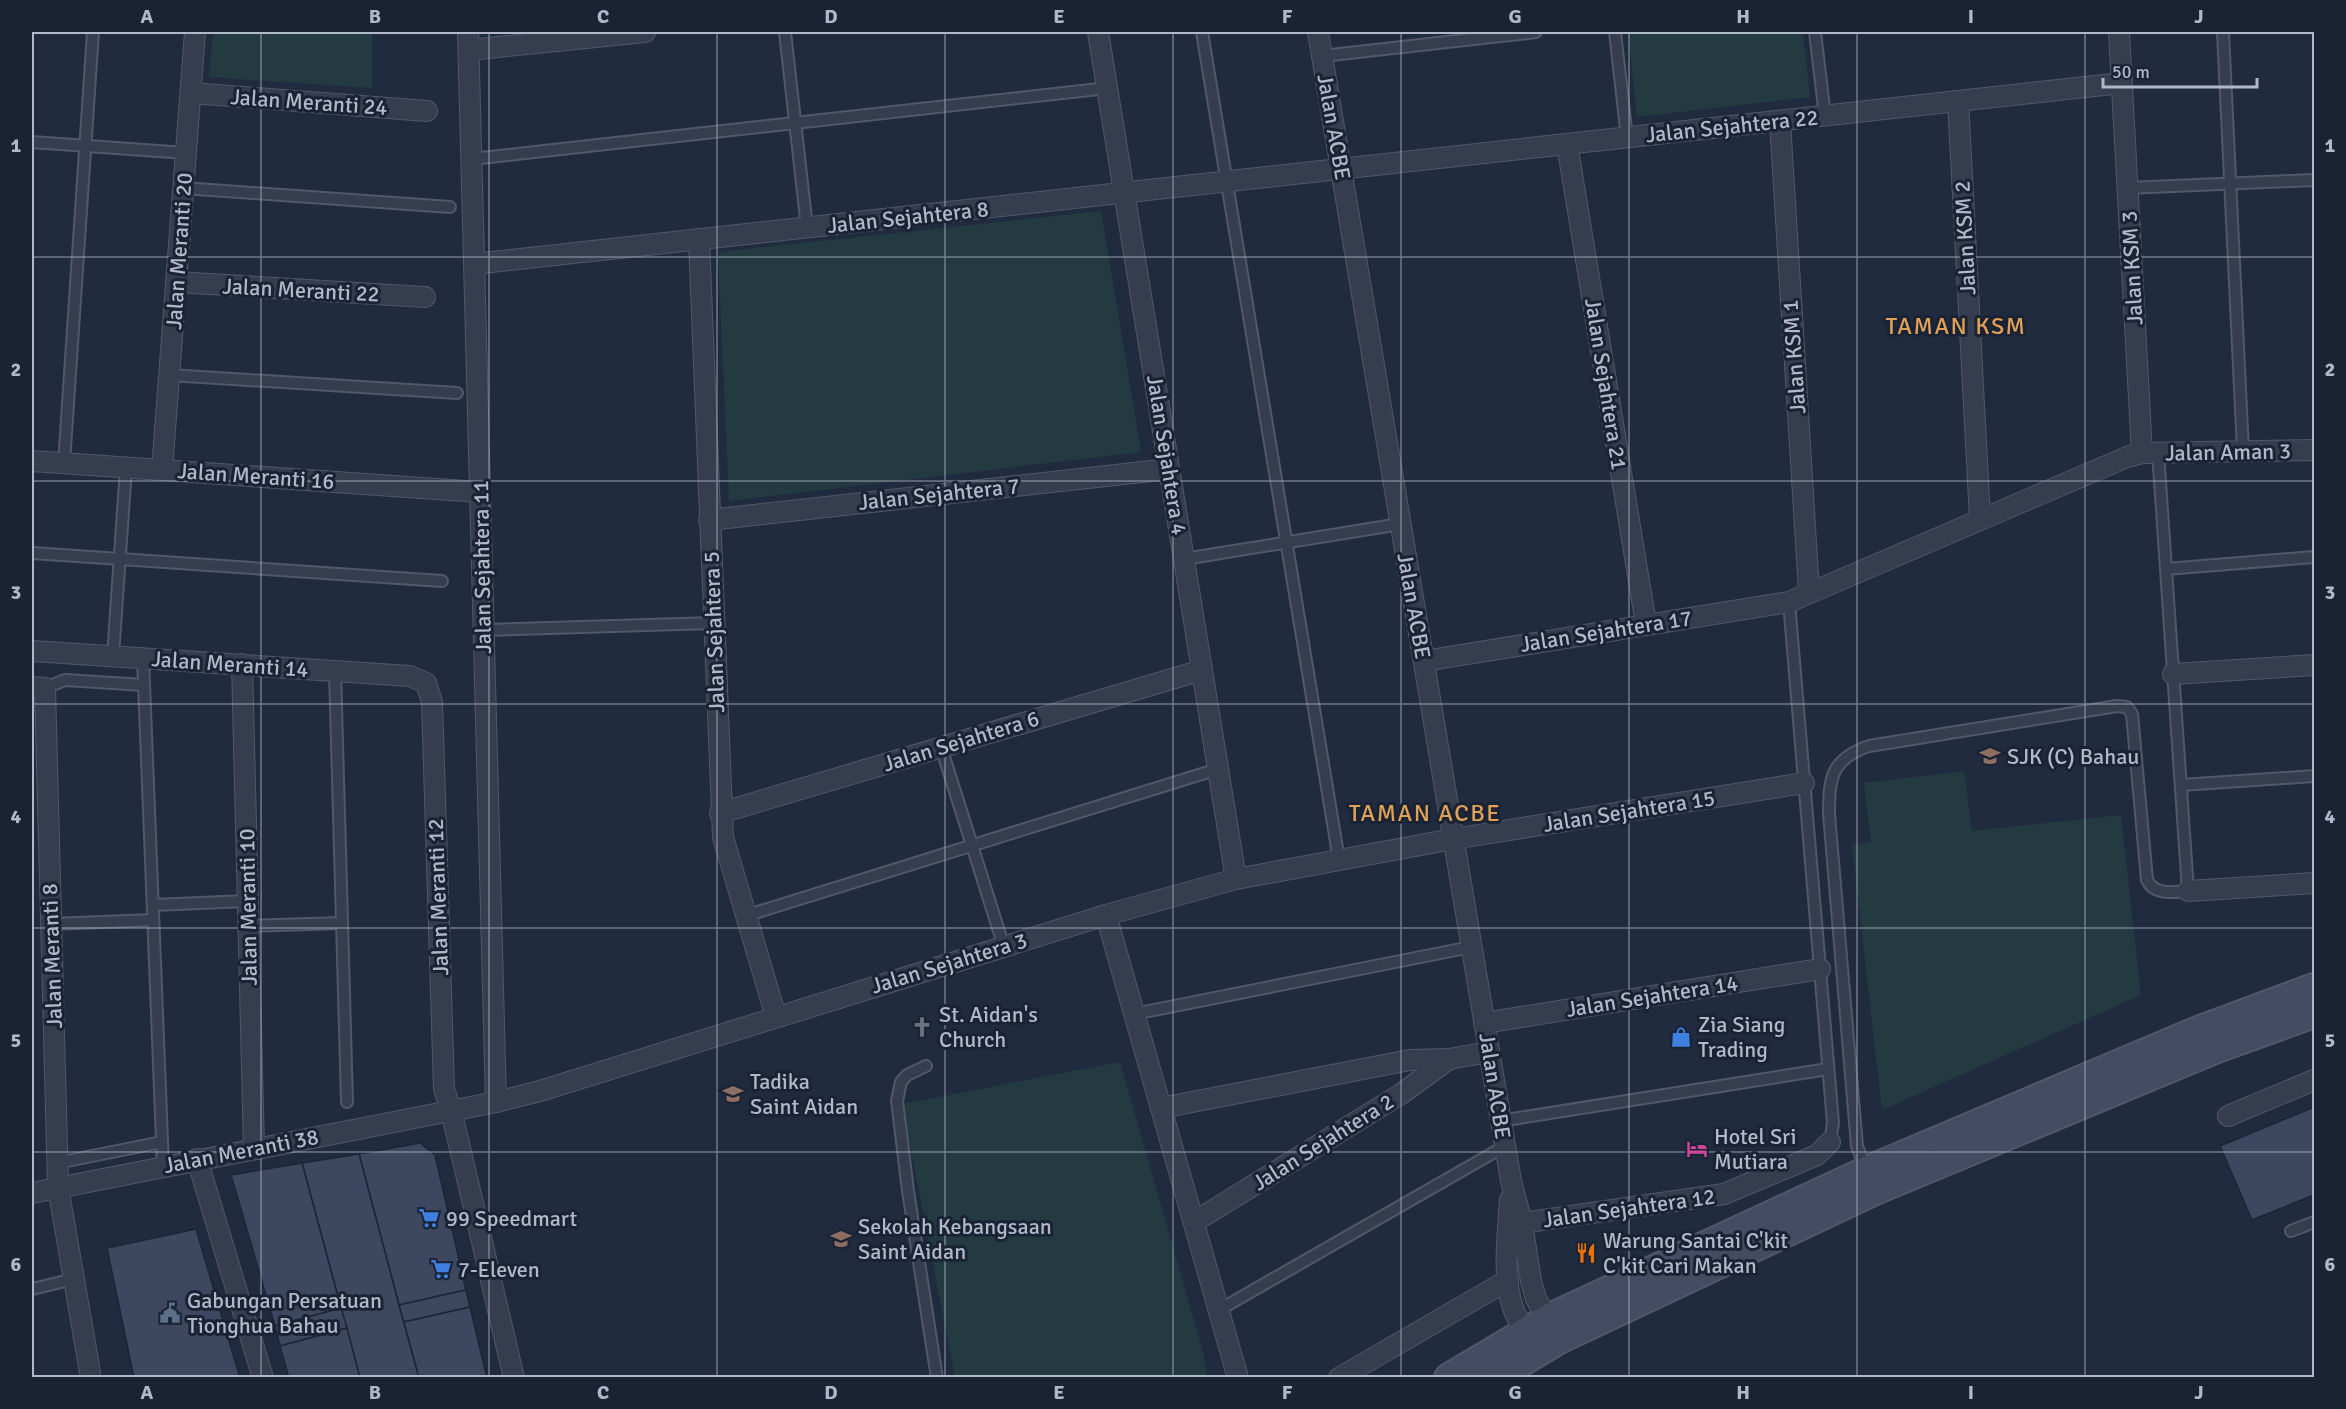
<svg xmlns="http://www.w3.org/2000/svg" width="2346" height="1409" viewBox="0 0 2346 1409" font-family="Signika,sans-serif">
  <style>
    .green { fill: #233a40 }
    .building { fill: #3d4760; stroke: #1c2536; stroke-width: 1.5 }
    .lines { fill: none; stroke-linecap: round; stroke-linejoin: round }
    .lane-casing { stroke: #50586a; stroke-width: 14 }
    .street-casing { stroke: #50586a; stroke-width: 22 }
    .secondary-casing { stroke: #50586a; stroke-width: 32 }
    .lane { stroke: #353d4f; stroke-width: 10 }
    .street { stroke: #353d4f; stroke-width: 20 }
    .secondary { stroke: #434c63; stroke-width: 28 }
    .grid { fill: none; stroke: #b1b8ca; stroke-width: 1.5; stroke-opacity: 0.55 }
    .labels { text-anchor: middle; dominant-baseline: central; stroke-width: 6; stroke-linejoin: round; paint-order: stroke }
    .street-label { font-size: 22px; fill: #b1b8ca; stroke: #1a2334 }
    .poi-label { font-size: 22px; fill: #b1b8ca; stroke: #1a2334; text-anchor: start }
    .neighbourhood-label { font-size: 24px; letter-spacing: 1.5px; fill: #dfa057; stroke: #1a2334 }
    .neatline { fill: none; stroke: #b1b8ca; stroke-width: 2 }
    .grid-label { font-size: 20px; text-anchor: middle; font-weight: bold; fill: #b1b8ca }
  </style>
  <rect width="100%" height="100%" fill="#212b40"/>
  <g class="green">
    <path d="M213,32H372V88L209,77Z"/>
    <path d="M1628,32H1803L1810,97L1637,117Z"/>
    <path d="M1101,211L1141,452L729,501L718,252Z"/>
    <path d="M1964,771L1972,831L2121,815L2141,995L1882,1110L1852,845L1871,842L1864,783Z"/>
    <path d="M1120,1062L1203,1352L1207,1377H955L902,1104Z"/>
  </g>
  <g class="building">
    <path d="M2314,1107V1195L2252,1220L2220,1146Z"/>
    <path d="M420,1143L435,1155L466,1290L399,1305L359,1154Z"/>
    <path d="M359,1154L399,1305L419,1378H360L302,1163Z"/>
    <path d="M302,1163L341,1308L275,1326L231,1175Z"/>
    <path d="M196,1229L240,1378H134L107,1248Z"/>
    <path d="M466,1290L470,1307L404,1322L399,1305Z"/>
    <path d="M470,1307L487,1378H419L404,1322Z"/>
    <path d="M341,1308L347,1328L280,1346L275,1326Z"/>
    <path d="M347,1328L360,1378H289L280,1346Z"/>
  </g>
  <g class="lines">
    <g class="lane-casing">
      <g id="lane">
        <path d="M785,32L807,228"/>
        <path d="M1202,32L1339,860"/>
        <path d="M1615,32L1627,138"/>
        <path d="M1815,32L1825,116"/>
        <path d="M2223,32L2243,451"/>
        <path d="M1322,56L1536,32"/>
        <path d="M32,142L186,153"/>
        <path d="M472,159L1108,88"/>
        <path d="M183,188L450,207"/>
        <path d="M2128,188L2314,180"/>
        <path d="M169,375L457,393"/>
        <path d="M64,463L93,32"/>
        <path d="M32,553L442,581"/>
        <path d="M1184,559L1400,524"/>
        <path d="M2166,569L2314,557"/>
        <path d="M1789,602L1833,1123L1830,1142"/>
        <path d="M484,630L713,623"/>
        <path d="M113,656L126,468"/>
        <path d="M143,658L163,1166"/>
        <path d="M335,671L347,1102"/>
        <path d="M45,688L65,680L144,685"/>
        <path d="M941,747L1004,947"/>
        <path d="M2181,785L2314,776"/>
        <path d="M153,905L247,901"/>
        <path d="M745,916L1218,769"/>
        <path d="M51,924L153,920"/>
        <path d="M248,926L342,923"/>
        <path d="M1134,1014L1471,947"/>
        <path d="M926,1066L907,1075L901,1082L897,1101L908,1191L937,1378"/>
        <path d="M1500,1121L1828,1069"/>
        <path d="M57,1163L162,1142"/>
        <path d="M1866,1170L1857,1146L1829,814C1829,778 1831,759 1869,746L2117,706L2127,707L2132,714L2147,880C2155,896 2173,892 2188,891L2158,452"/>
        <path d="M2291,1231L2314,1222"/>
        <path d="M32,1289L74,1279"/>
        <path d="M1219,1310L1505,1146"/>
      </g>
    </g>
    <g class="street-casing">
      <g id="street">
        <path d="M468,32L496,1102"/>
        <path d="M1098,32L1236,879"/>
        <path d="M1318,32L1511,1181L1522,1223L1531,1281L1536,1299L1554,1329"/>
        <path d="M2119,32L2142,453"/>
        <path d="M469,50L645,32"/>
        <path d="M191,93L427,111"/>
        <path d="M1958,101L1980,519"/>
        <path d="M1780,121L1809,592"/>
        <path d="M1567,144L1646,624"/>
        <path d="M699,239L723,837L776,1017"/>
        <path d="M474,264L2122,83"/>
        <path d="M176,282L425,297"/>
        <path d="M32,461L480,492"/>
        <path d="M162,470L195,32"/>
        <path d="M709,520L1169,469"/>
        <path d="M32,651L410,676L426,683L432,702L444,1089L451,1110L514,1378"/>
        <path d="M1424,661L1789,602L2127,457L2142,453L2314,450"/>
        <path d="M242,664L254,1149"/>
        <path d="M2173,674L2314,665"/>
        <path d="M32,687L45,688L58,1187L91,1378"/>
        <path d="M720,813L1202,670"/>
        <path d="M2188,891L2314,883"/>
        <path d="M1106,915L1238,1378"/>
        <path d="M1484,1023L1820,969"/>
        <path d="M1161,1108L1410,1060L1449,1059L1489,1052"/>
        <path d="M2228,1116L2314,1080"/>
        <path d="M197,1159L263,1378"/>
        <path d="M32,1193L496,1102L540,1091L1106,915L1236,879L1453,839L1804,783"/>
        <path d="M1510,1200C1508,1235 1502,1274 1513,1308C1517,1320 1525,1331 1531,1342"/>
        <path d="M1194,1222L1401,1094L1449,1059"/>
        <path d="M1522,1223L1724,1194L1817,1155L1830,1142"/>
        <path d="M1339,1378L1508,1280"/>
      </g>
    </g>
    <g class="secondary-casing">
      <g id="secondary">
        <path d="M1449,1378L1548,1319L1867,1171L2198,1031L2314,988"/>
        <path d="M1494,1378L1559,1339L1875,1190L2217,1048L2314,1013"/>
      </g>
    </g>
    <use href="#lane" class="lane"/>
    <use href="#street" class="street"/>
    <use href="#secondary" class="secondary"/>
  </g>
  <path class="grid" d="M261,32V1378M489,32V1378M717,32V1378M945,32V1378M1173,32V1378M1401,32V1378M1629,32V1378M1857,32V1378M2085,32V1378M32,257H2314M32,481H2314M32,704H2314M32,928H2314M32,1152H2314"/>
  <defs>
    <g id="school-bare" transform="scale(1.62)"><path d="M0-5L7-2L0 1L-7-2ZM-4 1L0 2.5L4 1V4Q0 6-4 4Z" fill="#8d6e63" stroke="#1a2334" stroke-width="2.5" paint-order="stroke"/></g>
    <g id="church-bare" transform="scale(1.62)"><path d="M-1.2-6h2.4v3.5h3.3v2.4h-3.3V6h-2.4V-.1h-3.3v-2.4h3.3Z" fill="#6b7280" stroke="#1a2334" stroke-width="2.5" paint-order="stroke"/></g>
    <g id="shop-bare" transform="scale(1.62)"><path d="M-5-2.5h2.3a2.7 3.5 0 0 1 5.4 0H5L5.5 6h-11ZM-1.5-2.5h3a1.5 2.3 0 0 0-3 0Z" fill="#3f7fe0" stroke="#1a2334" stroke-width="2.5" paint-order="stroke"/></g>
    <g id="hotel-bare" transform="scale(1.62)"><path d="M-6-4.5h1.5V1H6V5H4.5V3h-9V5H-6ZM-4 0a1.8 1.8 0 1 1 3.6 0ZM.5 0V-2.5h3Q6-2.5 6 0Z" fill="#d1479c" stroke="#1a2334" stroke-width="2.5" paint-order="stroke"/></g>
    <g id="supermarket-bare" transform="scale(1.62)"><path d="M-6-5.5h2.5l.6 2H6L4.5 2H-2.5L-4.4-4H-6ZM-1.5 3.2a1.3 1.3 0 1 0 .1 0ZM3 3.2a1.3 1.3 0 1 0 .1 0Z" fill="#3f7fe0" stroke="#1a2334" stroke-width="2.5" paint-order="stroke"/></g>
    <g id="restaurant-bare" transform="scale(1.62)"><path d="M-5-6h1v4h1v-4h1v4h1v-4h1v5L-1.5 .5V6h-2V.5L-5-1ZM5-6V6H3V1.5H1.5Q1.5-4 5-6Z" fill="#e8710a" stroke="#1a2334" stroke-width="2.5" paint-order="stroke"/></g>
    <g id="civic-bare" transform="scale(1.62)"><path d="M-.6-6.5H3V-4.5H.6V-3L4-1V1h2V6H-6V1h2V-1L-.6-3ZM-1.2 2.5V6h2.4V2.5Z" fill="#5c6f8a" stroke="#1a2334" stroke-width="2.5" paint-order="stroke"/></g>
  </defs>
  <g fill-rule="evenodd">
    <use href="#school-bare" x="1990" y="756"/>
    <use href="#church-bare" x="922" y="1027"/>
    <use href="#shop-bare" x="1681" y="1037"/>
    <use href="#school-bare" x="733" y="1094"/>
    <use href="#hotel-bare" x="1697" y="1149"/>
    <use href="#supermarket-bare" x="429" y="1218"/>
    <use href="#school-bare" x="841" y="1239"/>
    <use href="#restaurant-bare" x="1586" y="1253"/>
    <use href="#supermarket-bare" x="441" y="1269"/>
    <use href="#civic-bare" x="170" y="1313"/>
  </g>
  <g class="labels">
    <g class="street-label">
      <text transform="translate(309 102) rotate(4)">Jalan Meranti 24</text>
      <text transform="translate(1732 126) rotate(-6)">Jalan Sejahtera 22</text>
      <text transform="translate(1334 127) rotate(80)">Jalan ACBE</text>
      <text transform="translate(908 217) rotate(-6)">Jalan Sejahtera 8</text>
      <text transform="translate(1965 238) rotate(-93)">Jalan KSM 2</text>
      <text transform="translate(179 251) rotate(-86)">Jalan Meranti 20</text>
      <text transform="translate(2132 268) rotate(-93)">Jalan KSM 3</text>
      <text transform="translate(301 290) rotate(3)">Jalan Meranti 22</text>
      <text transform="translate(1794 357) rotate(-94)">Jalan KSM 1</text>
      <text transform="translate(1606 384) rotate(81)">Jalan Sejahtera 21</text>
      <text transform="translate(2228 452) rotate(-1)">Jalan Aman 3</text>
      <text transform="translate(1167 455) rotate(81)">Jalan Sejahtera 4</text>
      <text transform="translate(256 476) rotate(4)">Jalan Meranti 16</text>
      <text transform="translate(939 494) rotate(-6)">Jalan Sejahtera 7</text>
      <text transform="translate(482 567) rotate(-91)">Jalan Sejahtera 11</text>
      <text transform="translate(1414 606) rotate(80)">Jalan ACBE</text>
      <text transform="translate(1606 631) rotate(-9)">Jalan Sejahtera 17</text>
      <text transform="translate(714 632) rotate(-92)">Jalan Sejahtera 5</text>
      <text transform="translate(230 664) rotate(4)">Jalan Meranti 14</text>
      <text transform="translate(961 741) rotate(-17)">Jalan Sejahtera 6</text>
      <text transform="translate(1629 811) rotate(-9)">Jalan Sejahtera 15</text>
      <text transform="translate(438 897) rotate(-92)">Jalan Meranti 12</text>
      <text transform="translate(248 907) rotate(-91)">Jalan Meranti 10</text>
      <text transform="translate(52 956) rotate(-92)">Jalan Meranti 8</text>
      <text transform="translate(949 963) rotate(-17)">Jalan Sejahtera 3</text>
      <text transform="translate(1652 996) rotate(-9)">Jalan Sejahtera 14</text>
      <text transform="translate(1495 1086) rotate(81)">Jalan ACBE</text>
      <text transform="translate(1323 1142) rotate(-32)">Jalan Sejahtera 2</text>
      <text transform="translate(241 1151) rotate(-11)">Jalan Meranti 38</text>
      <text transform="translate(1629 1208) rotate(-8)">Jalan Sejahtera 12</text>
    </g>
    <g class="poi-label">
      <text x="2007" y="756">SJK (C) Bahau</text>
      <text x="939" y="1014">St. Aidan's<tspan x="939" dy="25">Church</tspan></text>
      <text x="1698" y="1024">Zia Siang<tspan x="1698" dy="25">Trading</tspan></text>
      <text x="750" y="1081">Tadika<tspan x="750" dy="25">Saint Aidan</tspan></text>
      <text x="1714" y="1136">Hotel Sri<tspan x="1714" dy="25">Mutiara</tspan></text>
      <text x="446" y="1218">99 Speedmart</text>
      <text x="858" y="1226">Sekolah Kebangsaan<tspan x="858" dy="25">Saint Aidan</tspan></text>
      <text x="1603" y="1240">Warung Santai C'kit<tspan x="1603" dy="25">C'kit Cari Makan</tspan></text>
      <text x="458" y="1269">7-Eleven</text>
      <text x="187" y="1300">Gabungan Persatuan<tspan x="187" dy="25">Tionghua Bahau</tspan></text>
    </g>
    <g class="neighbourhood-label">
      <text x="1956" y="326">TAMAN KSM</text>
      <text x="1425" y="813">TAMAN ACBE</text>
    </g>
  </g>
  <rect width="2346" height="1409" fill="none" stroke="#1a2334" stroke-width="66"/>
  <path d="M2103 78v9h154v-9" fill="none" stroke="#b1b8ca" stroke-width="3"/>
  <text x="2112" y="78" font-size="18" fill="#b1b8ca" stroke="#1a2334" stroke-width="4.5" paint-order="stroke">50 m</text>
  <rect x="33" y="33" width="2280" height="1343" class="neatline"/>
  <g class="grid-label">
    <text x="147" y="23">A</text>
    <text x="375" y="23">B</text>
    <text x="603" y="23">C</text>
    <text x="831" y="23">D</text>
    <text x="1059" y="23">E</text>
    <text x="1287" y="23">F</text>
    <text x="1515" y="23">G</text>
    <text x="1743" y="23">H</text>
    <text x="1971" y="23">I</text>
    <text x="2199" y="23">J</text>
    <text x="16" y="152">1</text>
    <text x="2330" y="152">1</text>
    <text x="16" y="376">2</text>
    <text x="2330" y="376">2</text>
    <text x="16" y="599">3</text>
    <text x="2330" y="599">3</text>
    <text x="16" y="823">4</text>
    <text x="2330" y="823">4</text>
    <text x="16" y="1047">5</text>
    <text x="2330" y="1047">5</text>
    <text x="16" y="1271">6</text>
    <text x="2330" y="1271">6</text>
    <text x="147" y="1399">A</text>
    <text x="375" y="1399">B</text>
    <text x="603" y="1399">C</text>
    <text x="831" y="1399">D</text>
    <text x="1059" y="1399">E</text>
    <text x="1287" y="1399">F</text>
    <text x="1515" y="1399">G</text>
    <text x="1743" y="1399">H</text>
    <text x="1971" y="1399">I</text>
    <text x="2199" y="1399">J</text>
  </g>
</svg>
